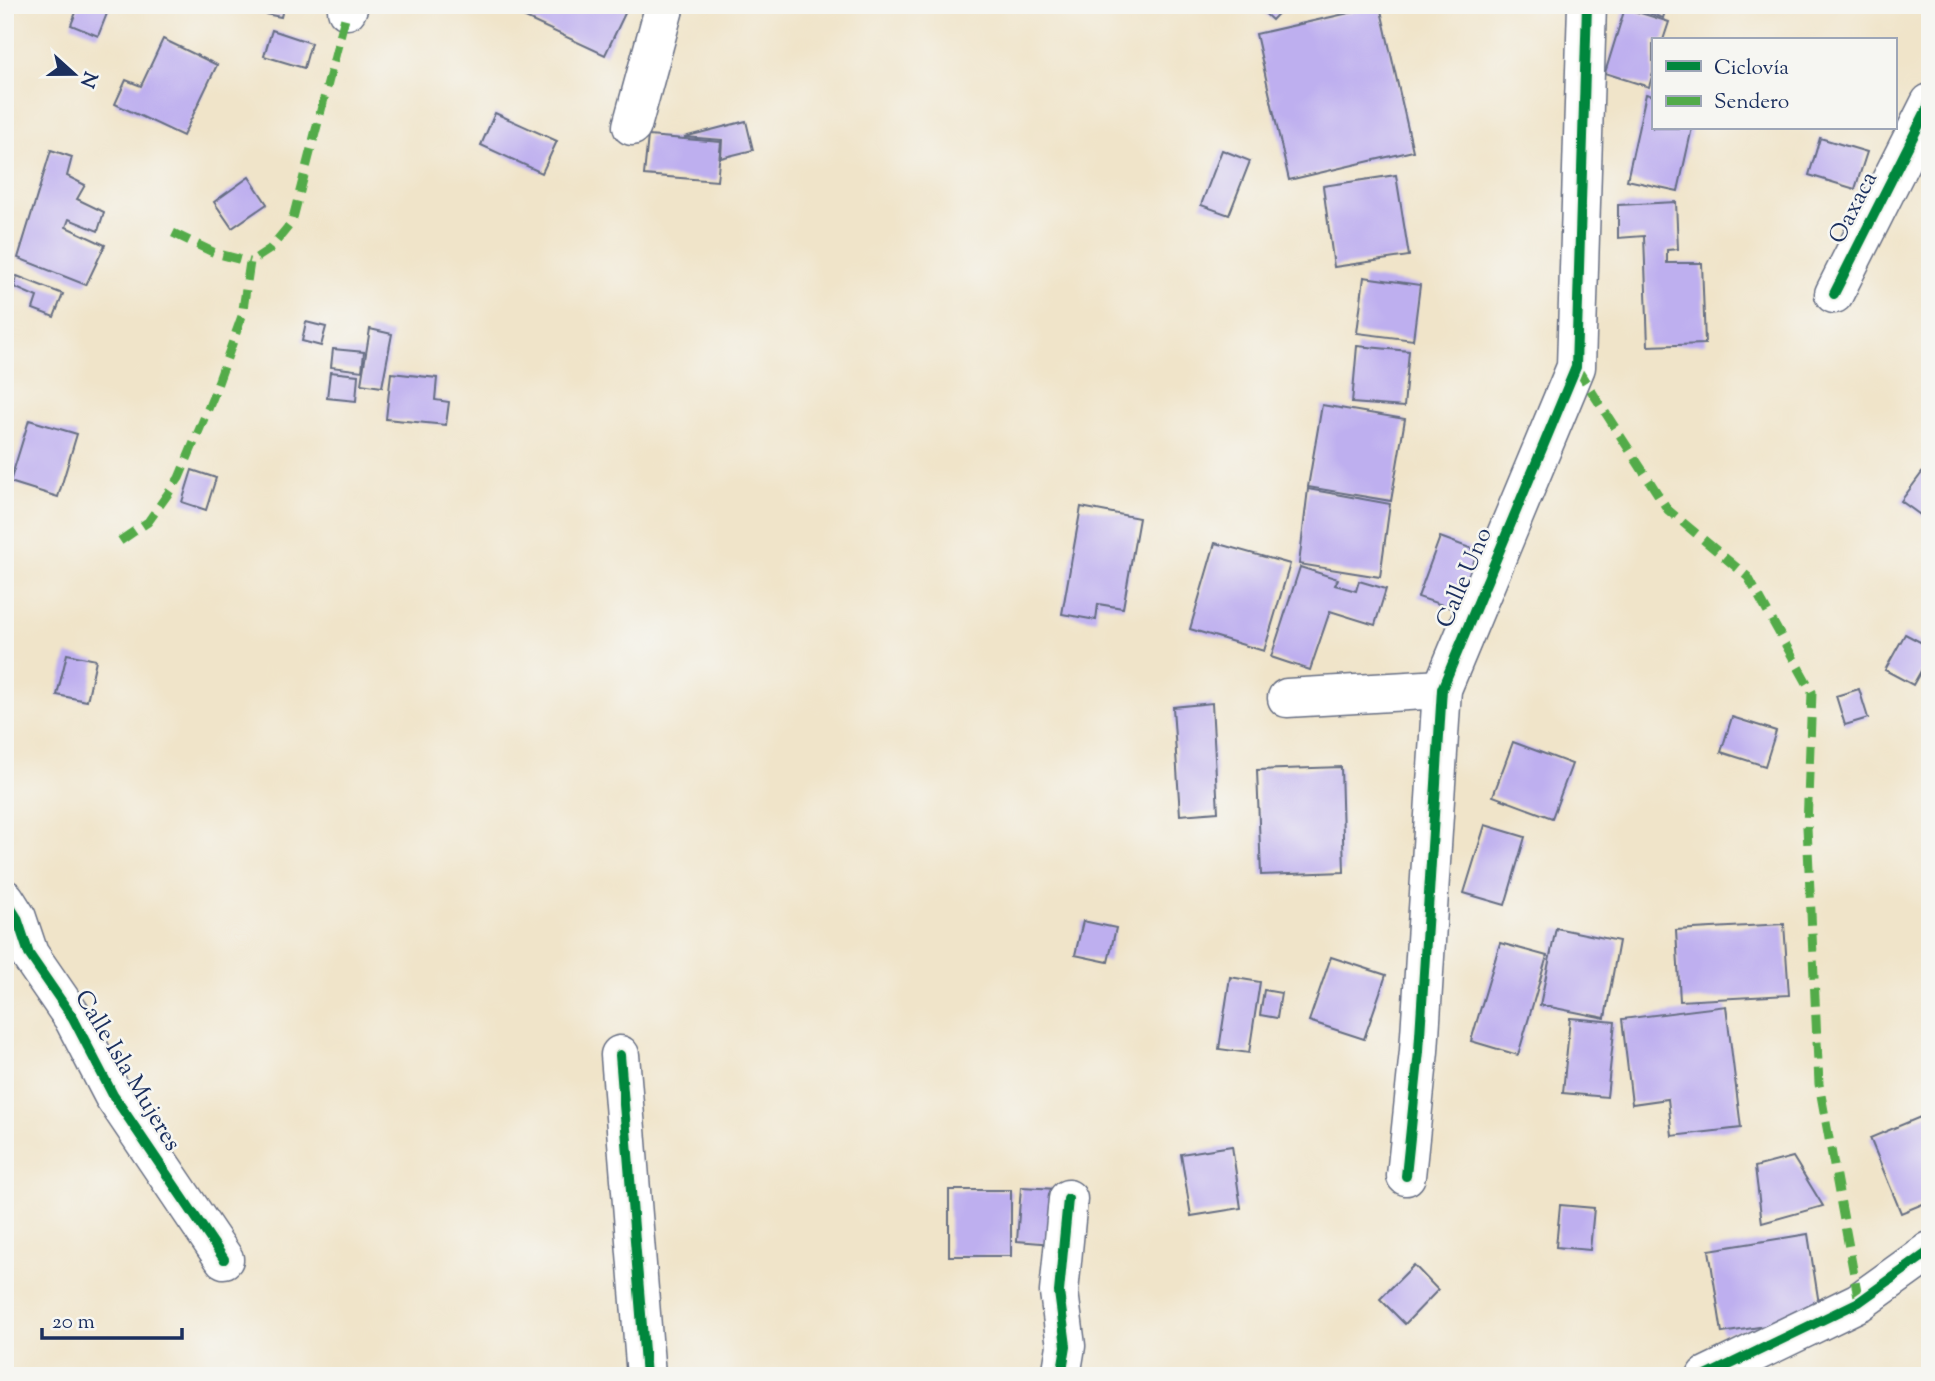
<svg xmlns="http://www.w3.org/2000/svg" width="1935" height="1381" viewBox="0 0 1935 1381" font-family="'Sorts Mill Goudy',serif">
  <style>
    .building { fill: #beafef }
    .lines { fill: none; stroke-linecap: round; stroke-linejoin: round }
    .street-casing { stroke: #666e83; stroke-width: 41 }
    .street { stroke: #fff; stroke-width: 38 }
    .quiet { stroke: #52ab49; stroke-width: 9; stroke-dasharray: 18 9; stroke-linecap: butt }
    .cycleway-casing { stroke: #f6f6f2; stroke-width: 15 }
    .cycleway { stroke: #00873e; stroke-width: 10 }
    .labels { text-anchor: middle; dominant-baseline: central; stroke-width: 5; stroke-linejoin: round; paint-order: stroke }
    .street-label { font-size: 24px; fill: #1b2f5e; stroke: #f6f6f2 }
  </style>
  <rect width="100%" height="100%" fill="#f6f6f2"/>
  <filter id="ink" filterUnits="userSpaceOnUse"><feTurbulence type="fractalNoise" baseFrequency=".0143" numOctaves="2"/><feDisplacementMap in="SourceGraphic" scale="14" xChannelSelector="R" yChannelSelector="G"/><feConvolveMatrix kernelMatrix="1 2 1 2 8 2 1 2 1" color-interpolation-filters="sRGB"/></filter>
  <filter id="wash" filterUnits="userSpaceOnUse"><feTurbulence type="fractalNoise" baseFrequency=".00686" numOctaves="4" result="noise"/><feDisplacementMap in="SourceGraphic" scale="28" xChannelSelector="R" yChannelSelector="G"/><feGaussianBlur stdDeviation="1.57" result="paint"/><feColorMatrix in="noise" values="0 0 0 0 0 0 0 0 0 0 0 0 0 0 0 0 0 1.4 0 .05"/><feComposite in="paint" operator="in"/></filter>
  <g filter="url(#wash)">
    <rect width="100%" height="100%" fill="#f0e4c9"/>
    <g id="blocks">
      <g class="building">
        <path d="M79,5L110,6L98,36L71,25Z"/>
        <path d="M240,5H284L281,17L240,9Z"/>
        <path d="M524,5H629L605,55L519,15Z"/>
        <path d="M1256,5H1286L1272,20Z"/>
        <path d="M1625,5H1667L1663,18Z"/>
        <path d="M1380,6L1413,151L1289,180L1256,34Z"/>
        <path d="M1625,8L1669,22L1663,40H1653V73L1649,87L1605,73Z"/>
        <path d="M272,30L311,43L304,68L264,56Z"/>
        <path d="M163,39L217,65L183,136L115,104L126,80L141,86Z"/>
        <path d="M1646,94L1653,96V128H1692L1678,191L1627,180Z"/>
        <path d="M495,113L557,141L542,173L481,145Z"/>
        <path d="M746,121L753,150L721,158L722,140L684,137Z"/>
        <path d="M648,136L721,142L717,181L644,175Z"/>
        <path d="M1820,138L1867,152L1855,189L1809,175Z"/>
        <path d="M51,150L72,157L67,176L85,185L77,199L104,212L98,231L69,219L66,227L105,245L86,285L18,258Z"/>
        <path d="M1222,150L1250,161L1229,215L1201,205Z"/>
        <path d="M1396,175L1409,256L1334,267L1323,186Z"/>
        <path d="M249,177L267,204L232,228L214,202Z"/>
        <path d="M1676,202L1678,249L1667,250V263H1702L1705,344L1648,346L1644,236L1618,238V205Z"/>
        <path d="M17,276L63,294L54,317L33,309L37,297L14,287Z"/>
        <path d="M1364,277L1420,285L1413,340L1357,333Z"/>
        <path d="M306,322L326,327L321,346L302,341Z"/>
        <path d="M370,329L392,334L382,387L361,384Z"/>
        <path d="M1357,346L1409,351L1404,407L1352,403Z"/>
        <path d="M333,349L364,352L362,371L331,367Z"/>
        <path d="M330,372L358,375L356,401L327,398Z"/>
        <path d="M391,373L437,378L435,400L449,402L446,425L386,419Z"/>
        <path d="M1322,405L1405,419L1391,501L1308,487Z"/>
        <path d="M29,420L77,434L58,497L10,482Z"/>
        <path d="M1930,462V522L1901,501Z"/>
        <path d="M192,470L216,478L206,510L182,502Z"/>
        <path d="M1308,489L1390,504L1380,577L1299,564Z"/>
        <path d="M1081,507L1139,518L1123,608L1098,604L1096,620L1062,614Z"/>
        <path d="M1440,537L1478,551L1457,610L1418,597Z"/>
        <path d="M1215,543L1290,564L1264,651L1190,629Z"/>
        <path d="M1300,567L1338,579L1335,585L1356,591L1359,581L1386,589L1375,625L1330,611L1310,670L1271,657Z"/>
        <path d="M1905,634L1930,647V655L1913,685L1885,670Z"/>
        <path d="M67,654L96,660L87,701L57,695Z"/>
        <path d="M1859,689L1868,718L1845,725L1836,696Z"/>
        <path d="M1212,703L1218,812L1180,815L1173,707Z"/>
        <path d="M1732,717L1776,731L1765,766L1721,752Z"/>
        <path d="M1513,742L1572,764L1552,818L1493,796Z"/>
        <path d="M1341,767L1344,872L1261,875L1257,770Z"/>
        <path d="M1485,825L1525,837L1505,905L1464,893Z"/>
        <path d="M1083,921L1116,928L1108,962L1075,955Z"/>
        <path d="M1784,924L1789,995L1680,1001L1676,930Z"/>
        <path d="M1556,928L1619,941L1605,1018L1540,1005Z"/>
        <path d="M1500,943L1547,956L1518,1055L1471,1041Z"/>
        <path d="M1331,957L1386,975L1364,1039L1309,1021Z"/>
        <path d="M1230,977L1260,982L1249,1053L1219,1049Z"/>
        <path d="M1264,990L1281,993L1277,1018L1260,1015Z"/>
        <path d="M1726,1006L1741,1128L1672,1136L1668,1099L1632,1104L1622,1019Z"/>
        <path d="M1570,1018L1615,1022L1607,1097L1563,1093Z"/>
        <path d="M1930,1113V1201L1901,1213L1870,1138Z"/>
        <path d="M1232,1146L1241,1208L1191,1216L1181,1154Z"/>
        <path d="M1793,1157L1823,1206L1762,1223L1755,1167Z"/>
        <path d="M1021,1187L1057,1189L1053,1244L1017,1241Z"/>
        <rect x="949" y="1190" width="62" height="66"/>
        <path d="M1560,1205L1594,1208L1590,1250L1556,1247Z"/>
        <path d="M1808,1234L1821,1317L1722,1333L1709,1250Z"/>
        <path d="M1414,1265L1438,1290L1405,1324L1380,1299Z"/>
      </g>
    </g>
  </g>
  <g filter="url(#ink)">
    <use href="#blocks" fill-opacity="0" stroke="#666e83" stroke-width="2"/>
    <g class="lines">
      <g class="street-casing">
        <g id="street">
          <path d="M347,10L349,5"/>
          <path d="M632,126L665,5"/>
          <path d="M1834,294L1930,103"/>
          <path d="M1287,698L1442,689"/>
          <path d="M5,899L17,918L29,954L73,1018L113,1095L224,1259"/>
          <path d="M620,1055L646,1376"/>
          <path d="M1406,1176L1419,1051L1442,689L1576,367L1587,5"/>
          <path d="M1061,1376L1066,1346L1059,1292L1068,1199"/>
          <path d="M1706,1376L1859,1302L1930,1251"/>
        </g>
      </g>
      <use href="#street" class="street"/>
      <g class="quiet">
        <path d="M173,233L215,253L250,262"/>
        <path d="M1576,367L1668,510L1748,577L1812,692L1807,827L1819,1084L1859,1302"/>
        <path d="M120,541L148,522L179,478L213,397L242,316L250,262L270,249L292,222L347,10"/>
      </g>
      <g class="cycleway-casing">
        <g id="cycleway">
          <path d="M1834,294L1930,103"/>
          <path d="M5,899L17,918L29,954L73,1018L113,1095L224,1259"/>
          <path d="M620,1055L646,1376"/>
          <path d="M1406,1176L1419,1051L1442,689L1576,367L1587,5"/>
          <path d="M1061,1376L1066,1346L1059,1292L1068,1199"/>
          <path d="M1706,1376L1859,1302L1930,1251"/>
        </g>
      </g>
      <use href="#cycleway" class="cycleway"/>
    </g>
  </g>
  <g class="labels">
    <g class="street-label">
      <text transform="translate(1854 208) rotate(-63)">Oaxaca</text>
      <text transform="translate(1465 578) rotate(-67)">Calle Uno</text>
      <text transform="translate(127 1071) rotate(59)">Calle Isla Mujeres</text>
    </g>
  </g>
  <rect width="1935" height="1381" fill="none" stroke="#f6f6f2" stroke-width="28"/>
  <rect x="1652" y="38" width="245" height="91" fill="#f6f6f2" stroke="#9ea6b7" stroke-width="2"/>
  <rect x="1666" y="61" width="35" height="10" fill="#00873e" stroke="#9ea6b7" stroke-width="2"/>
  <text x="1714" y="74" font-size="21" fill="#1b2f5e">Ciclovía</text>
  <rect x="1666" y="96" width="35" height="10" fill="#52ab49" stroke="#9ea6b7" stroke-width="2"/>
  <text x="1714" y="108" font-size="21" fill="#1b2f5e">Sendero</text>
  <g transform="translate(74 74) rotate(111)" stroke="#f6f6f2" stroke-width="5" paint-order="stroke">
  <path d="M0-5L12 26L0 18L-12 26Z" fill="#1b2f5e"/>
  <text y="-10" font-size="19" font-weight="bold" text-anchor="middle" fill="#1b2f5e">N</text>
  </g>
  <path d="M42 1328v10h140v-10" fill="none" stroke="#1b2f5e" stroke-width="3.5"/>
  <text x="52" y="1328" font-size="21" fill="#1b2f5e" stroke="#f6f6f2" stroke-width="5" paint-order="stroke">20 m</text>
</svg>
